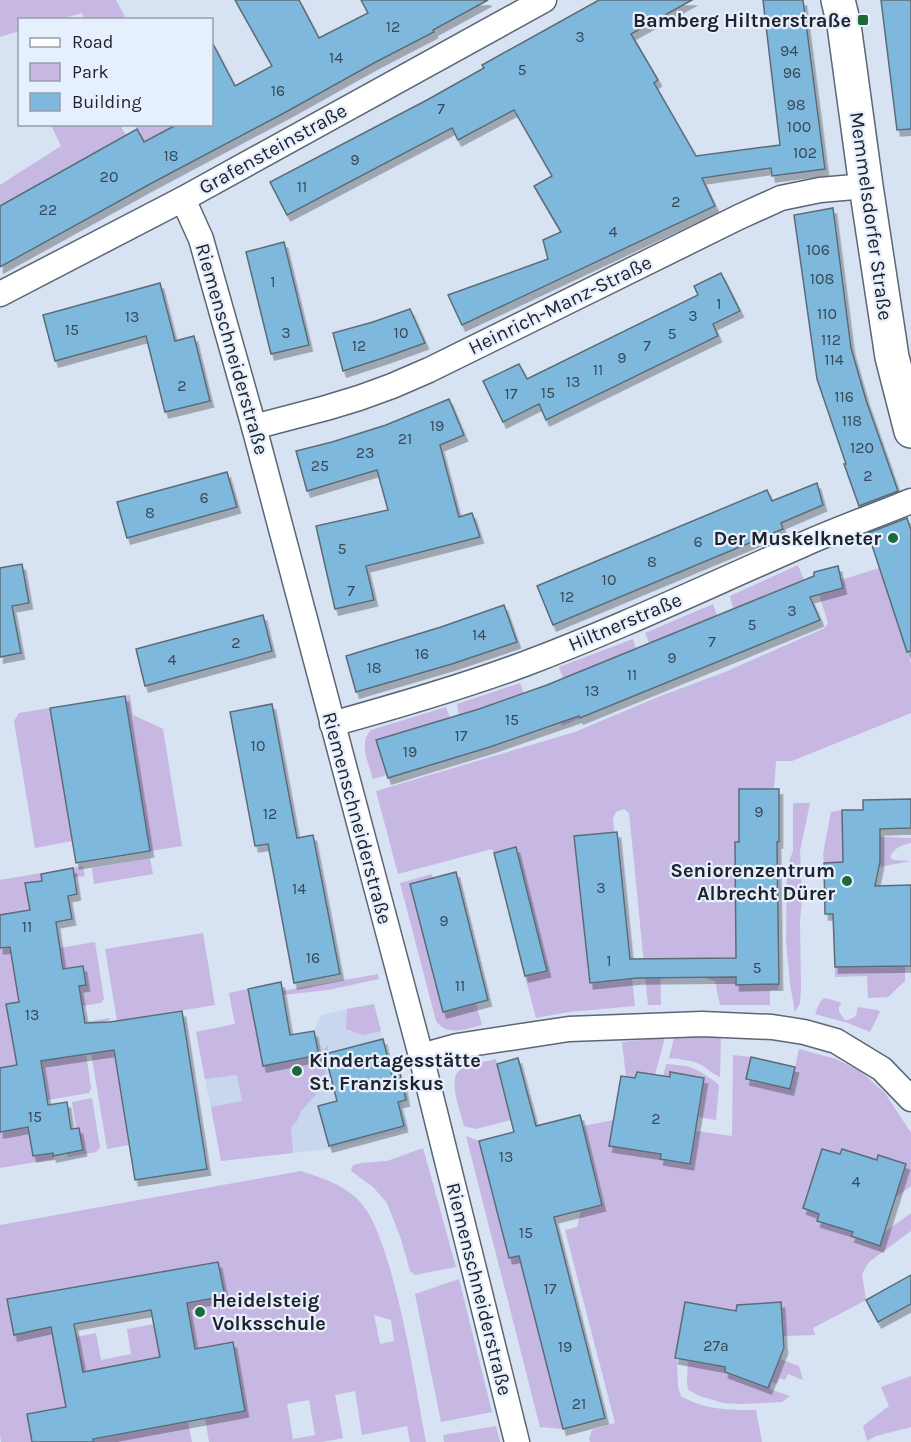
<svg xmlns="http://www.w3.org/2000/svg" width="911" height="1442" viewBox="0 0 911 1442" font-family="Karla,sans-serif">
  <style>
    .built { fill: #c9d7ee }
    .green { fill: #c6b7e3; fill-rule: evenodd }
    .building { fill: #7eb8dd; stroke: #5c6c77; stroke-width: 1.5; fill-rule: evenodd; filter: url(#shadow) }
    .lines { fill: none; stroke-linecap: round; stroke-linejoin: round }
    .minor-casing { stroke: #5c6674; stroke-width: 27 }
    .secondary-casing { stroke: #5c6674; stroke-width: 36 }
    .minor { stroke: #fff; stroke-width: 24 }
    .secondary { stroke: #fff; stroke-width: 33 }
    .poi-dot { fill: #1b6a3a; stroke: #e6effd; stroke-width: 2 }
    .labels { text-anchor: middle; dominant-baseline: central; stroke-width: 4.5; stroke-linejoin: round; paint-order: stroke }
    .number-label { font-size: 16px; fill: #384957 }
    .poi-label { font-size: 20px; font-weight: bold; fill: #20242a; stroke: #e6effd; text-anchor: end }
    .street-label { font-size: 20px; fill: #20242a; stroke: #e6effd }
  </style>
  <defs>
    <filter id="shadow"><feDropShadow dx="3.5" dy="6" stdDeviation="0" flood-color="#0004"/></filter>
  </defs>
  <rect width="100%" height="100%" fill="#d7e2f3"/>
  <path class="built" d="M248,989L263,1066L318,1055L314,1031L321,1015L374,1004L394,1084L405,1081L410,1099L402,1101L409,1129L329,1149L221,1161L196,1032L235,1024L229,993Z"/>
  <g class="green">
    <path d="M0,0H116L125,17L120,19H84L82,13L61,19L20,20L19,31L0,37Z"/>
    <path d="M51,125H120L126,135L0,206V185L61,146Z"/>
    <path d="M134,125H178L144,142Z"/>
    <path d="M798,565L804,580L733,609L730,596Z"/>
    <path d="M879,568L911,664V713L792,761H776L774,789H739V842L735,843L736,984H779L778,990H770V1005H720L715,981L705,978L704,958L660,959L661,1005H648L630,822L629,813L624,809L616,812L613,819L614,832L575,836L632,978L635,1006L569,1012L536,1018L525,976L547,970L516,847L494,853L492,849L398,874L376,791L575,732L658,697L725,672L825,628L828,623L819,594L843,588L841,580Z"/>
    <path d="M713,604L717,615L649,643L645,633Z"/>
    <path d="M633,639L636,648L564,678L580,718L562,726L547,686L563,678L559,667Z"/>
    <path d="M520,683L524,693L459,715L457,704Z"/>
    <path d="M130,695L133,715L163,729L182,846L150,851L125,696Z"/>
    <path d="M446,707L450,718L377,740L387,775L373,779C369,764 358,743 371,730Z"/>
    <path d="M50,708L72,841L35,848L14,721L19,713Z"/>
    <path d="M793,803H810L800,851L802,897L800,922L801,986L800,1003L795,1012L790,984L786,941L787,867L793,851Z"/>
    <path d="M842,810L843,862L824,863L823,854L831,812Z"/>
    <path d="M880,837L911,838V843C902,845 893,848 890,858L894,860L911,861L879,867L880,861Z"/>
    <path d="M150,858L153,874L94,884L92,868Z"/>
    <path d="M83,866L85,876L26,883L30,910L0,915V880Z"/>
    <path d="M432,874L433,878L410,884L443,1012L476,1004L482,1025C465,1029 448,1037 436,1021L400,883Z"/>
    <path d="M203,933L215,1005L117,1021L105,949Z"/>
    <path d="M0,940L1,948L10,947L35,999L6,1004L12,1037L27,1064L0,1068Z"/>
    <path d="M95,942L104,999L101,1003L82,1006L79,986L86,985L83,966L63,969L60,948Z"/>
    <path d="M905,966V981L888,997L868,998L867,976L835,977V967Z"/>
    <path d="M378,974L379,979L328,990L283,995L282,991Z"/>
    <path d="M248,989L263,1066L319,1055L328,1045L327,1067L321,1089L301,1111L297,1121L291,1127L293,1153L221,1161L211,1107L242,1101L237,1075L205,1079L196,1032L235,1024L229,993Z"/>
    <path d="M824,998L833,1000L842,1003L839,1006V1012L845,1020C853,1020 858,1016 857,1007L878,1010L880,1012L870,1032L848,1023L815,1014L820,1002Z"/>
    <path d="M374,1004L381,1031L363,1035L346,1029L347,1009Z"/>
    <path d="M110,1018L109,1023L129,1145L107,1149L86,1022Z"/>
    <path d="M721,1035L720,1077C713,1074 709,1070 703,1066C693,1060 680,1059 669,1058L674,1038Z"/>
    <path d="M665,1037L655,1075L637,1072L635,1078L626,1077L622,1042Z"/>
    <path d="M799,1049L836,1059L860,1071L885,1093L911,1133V1186L895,1198L878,1156L877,1160L842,1149L804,1209L819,1214L817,1221L853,1232L852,1237L880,1245L885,1232L911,1213V1231L869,1262L862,1274L866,1300L813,1328L815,1335L783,1336L781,1302L737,1305L736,1311L685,1303L675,1358L677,1359L678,1387L681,1396C704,1410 729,1410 756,1410L762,1442H590L589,1438L592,1430L615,1423L565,1230L577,1227L581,1210L603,1204L583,1126L614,1120L610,1138L661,1154V1159L690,1163L696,1131L732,1136L733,1055L751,1057L746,1080L790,1089Z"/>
    <path d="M86,1054L91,1088L89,1093L48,1100L41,1061Z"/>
    <path d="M496,1059L511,1120L476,1129L464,1126C461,1112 445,1075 463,1068C473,1063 485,1062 496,1059Z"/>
    <path d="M666,1064C674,1065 683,1065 690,1067C698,1069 713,1080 719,1085L716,1120L698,1117L704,1078L671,1072L670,1077H663Z"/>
    <path d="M92,1098L100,1148L96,1152L68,1157L67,1153L82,1150L79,1128H76L72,1102Z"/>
    <path d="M28,1127L33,1156L53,1153L54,1159L0,1168V1132Z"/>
    <path d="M466,1136L479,1141L509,1258L519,1256L563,1429L540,1427Z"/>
    <path d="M423,1148L456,1267L415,1275L410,1271L401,1239L387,1203L373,1187L351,1171L353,1165L361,1163L387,1161Z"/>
    <path d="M301,1171C322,1178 346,1185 361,1203C373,1217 379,1236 385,1253C405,1314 414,1379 426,1442H410L407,1426L362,1435L355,1391L335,1395L343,1438L322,1442H209L205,1418L245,1411L233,1343L195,1349L187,1303L224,1296L218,1262L7,1299L14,1334L51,1327L66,1407L32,1442H1L0,1434V1225ZM374,1315L391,1320L394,1341L380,1344ZM309,1400L315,1435L293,1439L287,1404Z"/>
    <path d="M459,1279L492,1412L441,1422L415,1294Z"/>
    <path d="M154,1324L158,1346L172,1355L83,1372L76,1337L96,1333L101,1360L131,1354L127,1329Z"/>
    <path d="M780,1359L799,1366L803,1380L788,1374L785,1380L780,1378L777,1384L772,1382L770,1389L790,1396L782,1402L742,1404L723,1403L700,1396L688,1390L687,1380L688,1361L725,1367V1373L768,1388Z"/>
    <path d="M911,1376V1427L876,1436L867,1441L863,1426L889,1406L881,1387Z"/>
    <path d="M188,1422L192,1442H94L93,1439Z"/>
    <path d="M496,1426L500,1442H444L443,1435Z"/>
  </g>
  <g class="building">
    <path d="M235,0H299L319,38L368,13L361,0H488L433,30L434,32L374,63L286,112L152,183L0,267V206L137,129L144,142L178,124H212V42L235,86L272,66Z"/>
    <path d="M599,0H692L631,34L658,80L654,83L696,156L780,145L763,0H803L825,169L772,176L771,168L702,178L715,206L462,325L448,295L548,259L543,240L561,232L534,186L552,176L514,110L458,140L452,128L287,215L270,182L427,100L484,68L482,65Z"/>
    <path d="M881,0H911V129L897,130Z"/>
    <path d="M833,208L851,348L866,400L898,491L859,506L844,464H846L817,379L794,215Z"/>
    <path d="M284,242L309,345L271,354L246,252Z"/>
    <path d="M721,273L740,311L713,324L718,336L546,420L539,404L503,422L483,381L519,364L527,379L698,295L694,286Z"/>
    <path d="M160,283L175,341L194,336L210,401L165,412L146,336L55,361L43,315Z"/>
    <path d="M410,309L425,343L386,357L343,371L333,333L373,322Z"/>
    <path d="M449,399L464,435L440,445L459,517L472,513L480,537L366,566L374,600L335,609L316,526L388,510L377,470L307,491L296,451L332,442L386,425Z"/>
    <path d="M227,472L237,507L127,538L117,502Z"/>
    <path d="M817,483L823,505L781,523L783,529L553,625L537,586L767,490L772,501Z"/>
    <path d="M907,518L911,530V651L907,652L868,533Z"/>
    <path d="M22,564L29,603L12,606L21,653L0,657V568Z"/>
    <path d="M838,566L843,588L810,597L820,620L580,718L579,716L490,747L388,778L376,740L479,709L547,685L814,576V572Z"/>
    <path d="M504,605L517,642L452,664L356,692L346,656L441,627Z"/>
    <path d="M263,615L272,651L145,686L136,649Z"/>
    <path d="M125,696L150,851L76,863L50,708Z"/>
    <path d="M272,704L297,838L313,835L340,974L294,983L268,844L255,846L230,712Z"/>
    <path d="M739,789H779V842H777L779,984L736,985V977L638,978L590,983L574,836L617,832L630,959L736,958L735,842H739Z"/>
    <path d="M911,799V828L880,829V862L875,886L911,885V966L835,967L833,914H825L824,863L843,862L842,810H863V800Z"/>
    <path d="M516,847L547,971L525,976L494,853Z"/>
    <path d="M73,868L77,894L68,896L72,919L56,922L63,969L83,966L86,985L79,986L85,1023L110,1022L182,1011L207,1169L135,1180L114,1050L41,1061L48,1105L67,1102L71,1129L79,1128L83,1150L53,1156V1153L33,1156L28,1127L0,1132V1068L17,1065L6,1004L19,1002L10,947L0,948V915L30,910L25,883L42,881L41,874Z"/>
    <path d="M456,872L488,1000L443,1012L410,884Z"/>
    <path d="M281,982L290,1035L314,1031L319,1055L263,1066L248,989Z"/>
    <path d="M383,1039L392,1075L400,1073L406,1100L398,1102L404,1126L329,1146L318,1106L337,1101L325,1054Z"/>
    <path d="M751,1057L795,1067L790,1089L746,1079Z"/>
    <path d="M518,1058L536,1126L580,1115L602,1205L554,1217L605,1418L563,1429L519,1256L509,1258L479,1141L514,1132L497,1064Z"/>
    <path d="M637,1072L670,1077V1072L704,1078L690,1164L660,1159L661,1154L609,1146L621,1076L635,1078Z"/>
    <path d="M822,1149L840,1154L842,1149L877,1160L878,1155L906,1164L880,1246L851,1236L853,1232L817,1221L819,1214L803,1208Z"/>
    <path d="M218,1262L225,1296L187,1303L195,1349L233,1342L245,1411L93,1439L94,1442H32L27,1414L66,1407L51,1327L14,1335L7,1299ZM151,1310L160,1357L83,1372L74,1324Z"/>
    <path d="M911,1275V1304L878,1322L866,1300Z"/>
    <path d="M685,1302L736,1311L737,1305L781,1302L784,1348L768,1388L725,1372V1367L675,1358Z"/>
  </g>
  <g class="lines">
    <g class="minor-casing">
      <g id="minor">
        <path d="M183,199L201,239L254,427L421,1056L517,1442"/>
        <path d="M0,294L183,199L544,0"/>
        <path d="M254,427L326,408L359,398L392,386L429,370L739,217L781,198L820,190L866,186"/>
        <path d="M332,724C397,706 463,687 527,663C620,628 710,585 802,545C837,529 875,516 911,501"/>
        <path d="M421,1056L457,1046L569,1029L702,1024L772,1027L804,1032L836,1041L882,1069L911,1099"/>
      </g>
    </g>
    <g class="secondary-casing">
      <path id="secondary" d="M838,0L844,25L866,186L892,357L911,431"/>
    </g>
    <use href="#minor" class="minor"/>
    <use href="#secondary" class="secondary"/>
  </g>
  <g class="poi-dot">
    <rect x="857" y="14" width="12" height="12" rx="3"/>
    <circle cx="893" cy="538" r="6"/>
    <circle cx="847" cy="881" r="6"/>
    <circle cx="297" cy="1071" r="6"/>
    <circle cx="200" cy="1312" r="6"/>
  </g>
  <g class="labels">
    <g class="number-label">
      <text x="393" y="26">12</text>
      <text x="580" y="36">3</text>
      <text x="789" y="50">94</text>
      <text x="336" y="57">14</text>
      <text x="522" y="69">5</text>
      <text x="792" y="72">96</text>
      <text x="278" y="90">16</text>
      <text x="796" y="104">98</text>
      <text x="441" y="108">7</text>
      <text x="799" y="126">100</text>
      <text x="805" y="152">102</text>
      <text x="171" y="155">18</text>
      <text x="355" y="159">9</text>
      <text x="109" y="176">20</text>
      <text x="302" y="186">11</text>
      <text x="676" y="201">2</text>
      <text x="48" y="209">22</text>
      <text x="613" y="231">4</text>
      <text x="818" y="249">106</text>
      <text x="822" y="278">108</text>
      <text x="273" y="281">1</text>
      <text x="719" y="303">1</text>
      <text x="827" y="313">110</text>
      <text x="693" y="315">3</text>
      <text x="132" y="316">13</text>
      <text x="72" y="329">15</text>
      <text x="286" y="332">3</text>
      <text x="401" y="332">10</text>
      <text x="672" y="333">5</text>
      <text x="831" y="339">112</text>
      <text x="359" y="345">12</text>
      <text x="647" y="345">7</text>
      <text x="622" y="357">9</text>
      <text x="834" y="359">114</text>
      <text x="598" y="369">11</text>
      <text x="573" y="381">13</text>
      <text x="182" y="385">2</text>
      <text x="548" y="392">15</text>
      <text x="511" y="393">17</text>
      <text x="844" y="396">116</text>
      <text x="852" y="420">118</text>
      <text x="437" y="425">19</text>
      <text x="405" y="438">21</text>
      <text x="862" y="447">120</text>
      <text x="365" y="452">23</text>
      <text x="320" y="465">25</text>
      <text x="868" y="475">2</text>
      <text x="204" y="497">6</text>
      <text x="150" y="512">8</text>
      <text x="698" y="541">6</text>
      <text x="342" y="548">5</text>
      <text x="652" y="561">8</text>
      <text x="609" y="579">10</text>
      <text x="351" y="590">7</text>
      <text x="567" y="596">12</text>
      <text x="792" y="610">3</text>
      <text x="752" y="624">5</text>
      <text x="479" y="634">14</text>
      <text x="712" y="641">7</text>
      <text x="236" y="642">2</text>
      <text x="422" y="653">16</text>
      <text x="672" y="657">9</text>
      <text x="172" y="659">4</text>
      <text x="374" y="667">18</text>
      <text x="632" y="674">11</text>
      <text x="592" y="690">13</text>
      <text x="512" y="719">15</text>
      <text x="461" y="735">17</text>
      <text x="258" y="745">10</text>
      <text x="410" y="751">19</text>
      <text x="759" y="811">9</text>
      <text x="270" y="813">12</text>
      <text x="601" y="887">3</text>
      <text x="299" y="888">14</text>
      <text x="444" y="920">9</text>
      <text x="27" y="926">11</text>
      <text x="313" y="957">16</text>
      <text x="609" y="960">1</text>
      <text x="757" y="967">5</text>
      <text x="460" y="985">11</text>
      <text x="32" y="1014">13</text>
      <text x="35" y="1116">15</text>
      <text x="656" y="1118">2</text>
      <text x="506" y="1156">13</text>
      <text x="856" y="1181">4</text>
      <text x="526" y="1232">15</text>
      <text x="550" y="1288">17</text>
      <text x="716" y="1345">27a</text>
      <text x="565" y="1346">19</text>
      <text x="579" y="1403">21</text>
    </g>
    <g class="poi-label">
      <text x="851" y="20">Bamberg Hiltnerstraße</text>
      <text x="881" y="538">Der Muskelkneter</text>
      <text x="835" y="870">Seniorenzentrum<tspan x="835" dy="23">Albrecht Dürer</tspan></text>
      <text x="309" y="1060" text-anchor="start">Kindertagesstätte<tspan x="309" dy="23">St. Franziskus</tspan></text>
      <text x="212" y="1300" text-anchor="start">Heidelsteig<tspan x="212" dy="23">Volksschule</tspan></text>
    </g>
    <g class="street-label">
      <text transform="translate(273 149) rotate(-29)">Grafensteinstraße</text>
      <text transform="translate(871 216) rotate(82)">Memmelsdorfer Straße</text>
      <text transform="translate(560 305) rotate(-26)">Heinrich-Manz-Straße</text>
      <text transform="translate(232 349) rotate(74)">Riemenschneiderstraße</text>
      <text transform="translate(625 622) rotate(-23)">Hiltnerstraße</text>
      <text transform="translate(357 818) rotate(75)">Riemenschneiderstraße</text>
      <text transform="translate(479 1289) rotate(76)">Riemenschneiderstraße</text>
    </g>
  </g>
  <rect x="18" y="18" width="195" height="108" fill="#e6effd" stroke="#979ea9" stroke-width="1.5"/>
  <rect x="30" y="38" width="30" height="9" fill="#ffffff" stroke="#979ea9" stroke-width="1.5"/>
  <text x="72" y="48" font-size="18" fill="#20242a">Road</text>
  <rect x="30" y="63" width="30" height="18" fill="#c6b7e3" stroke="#979ea9" stroke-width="1.5"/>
  <text x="72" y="78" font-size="18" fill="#20242a">Park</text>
  <rect x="30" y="93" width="30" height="18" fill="#7eb8dd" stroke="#979ea9" stroke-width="1.5"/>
  <text x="72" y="108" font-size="18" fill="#20242a">Building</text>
</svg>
